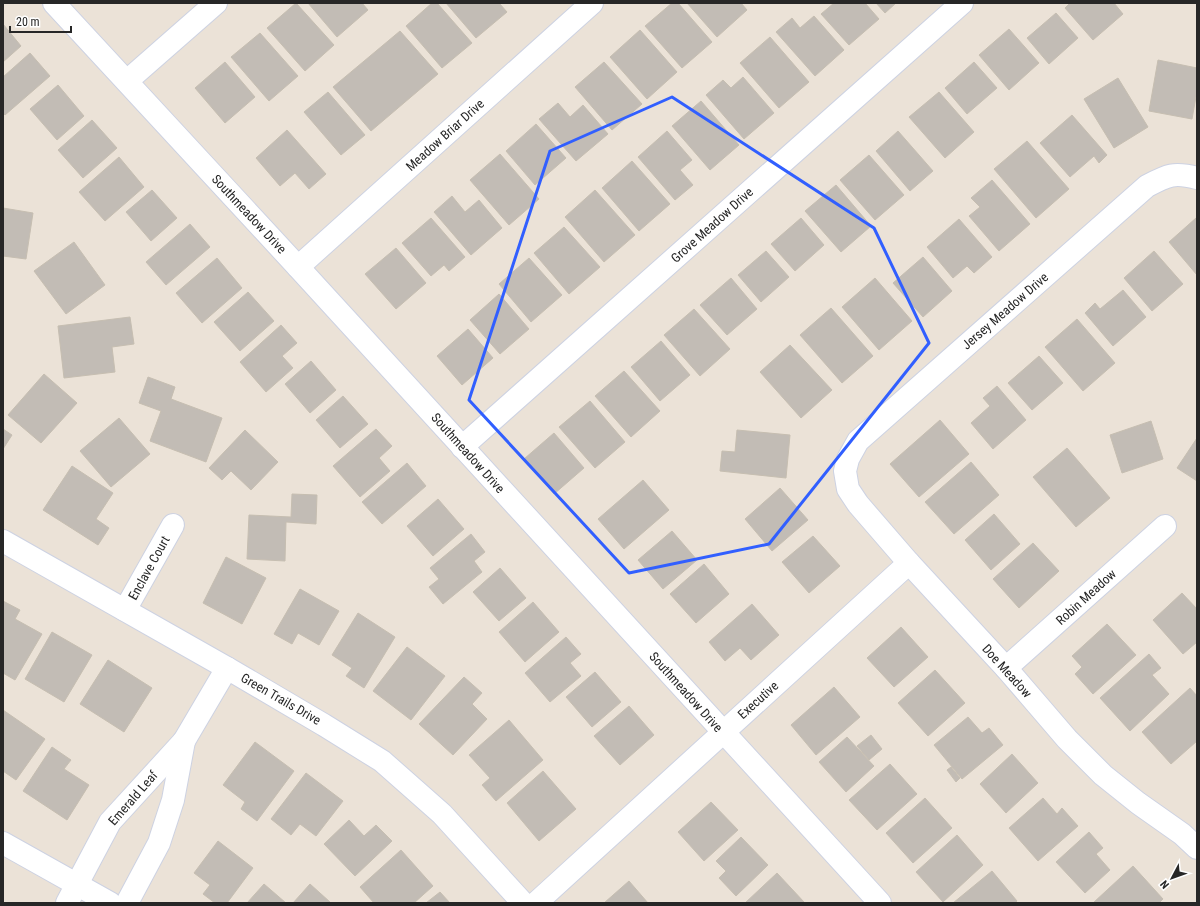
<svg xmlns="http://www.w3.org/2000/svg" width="1200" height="906" viewBox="0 0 1200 906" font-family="'Roboto Condensed',sans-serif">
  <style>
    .building { fill: #c2bcb5; stroke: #c6beb1 }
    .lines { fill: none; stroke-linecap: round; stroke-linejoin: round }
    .minor-casing { stroke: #cdd2e2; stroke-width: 24 }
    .minor { stroke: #fff; stroke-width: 22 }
    .marked { fill: none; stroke: #315fff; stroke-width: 3; stroke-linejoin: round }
    .labels { text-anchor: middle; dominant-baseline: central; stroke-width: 3; stroke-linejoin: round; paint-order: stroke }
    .street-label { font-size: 13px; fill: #272727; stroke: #fff }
  </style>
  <rect width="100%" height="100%" fill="#ebe2d7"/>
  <g class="building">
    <path d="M296,3L334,45L305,71L267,28Z"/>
    <path d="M308,3H362L368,10L337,37Z"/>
    <path d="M432,3H437L472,43L442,68L406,26Z"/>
    <path d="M446,3H499L507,12L476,38Z"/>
    <path d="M672,3H678L712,42L682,68L645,26Z"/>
    <path d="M687,3H741L747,10L717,37Z"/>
    <path d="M834,3H865L879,19L849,45L821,14Z"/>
    <path d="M876,3H896L885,13Z"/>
    <path d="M1070,3H1114L1123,14L1093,40L1065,8Z"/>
    <path d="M1056,13L1078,38L1049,64L1027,38Z"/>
    <path d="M814,16L844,50L815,76L776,32L792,18L800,28Z"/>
    <path d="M3,24L21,46L3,62Z"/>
    <path d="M1009,29L1039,63L1009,90L979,55Z"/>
    <path d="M640,30L677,72L647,99L610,57Z"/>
    <path d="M400,31L438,74L371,131L333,87Z"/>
    <path d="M260,33L298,76L269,101L231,57Z"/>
    <path d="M770,37L809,82L779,108L740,63Z"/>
    <path d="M30,53L50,76L5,115L3,113V77Z"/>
    <path d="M1158,60L1197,68V91L1192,119L1149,111Z"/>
    <path d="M225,62L255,97L225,123L195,88Z"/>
    <path d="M604,62L642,104L612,130L575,87Z"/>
    <path d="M974,62L997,88L967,114L945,88Z"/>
    <path d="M743,77L774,113L744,139L706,95L723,80L731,88Z"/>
    <path d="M1118,78L1148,127L1114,148L1084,99Z"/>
    <path d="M58,85L84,116L57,140L30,109Z"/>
    <path d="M328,92L365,135L341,155L304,112Z"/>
    <path d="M939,92L974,132L945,158L909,117Z"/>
    <path d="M701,101L739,145L710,170L672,126Z"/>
    <path d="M558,103L570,117L583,105L608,134L576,161L539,119Z"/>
    <path d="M1072,115L1107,155L1099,163L1094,156L1070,177L1040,143Z"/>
    <path d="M92,120L117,148L83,178L58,150Z"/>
    <path d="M536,124L566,158L535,185L506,151Z"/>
    <path d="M287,130L326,174L309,189L295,173L280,186L256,158Z"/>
    <path d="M667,131L692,160L680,170L693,185L675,200L638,157Z"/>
    <path d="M898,131L933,171L910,191L876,151Z"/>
    <path d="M1027,141L1069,189L1036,218L994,169Z"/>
    <path d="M500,154L539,199L509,225L470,180Z"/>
    <path d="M869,155L904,195L875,220L840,180Z"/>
    <path d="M119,157L144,187L105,221L79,192Z"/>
    <path d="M632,161L670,204L639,231L602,188Z"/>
    <path d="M992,180L1030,224L999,251L969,216L980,207L971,198Z"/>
    <path d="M836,185L871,226L841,252L805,211Z"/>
    <path d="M152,190L177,218L151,241L126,212Z"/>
    <path d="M595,190L635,235L604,262L565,217Z"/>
    <path d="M452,196L465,212L479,200L502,228L471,255L434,212Z"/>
    <path d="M3,208L33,213L26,259L3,256Z"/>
    <path d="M431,218L465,257L449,271L444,265L431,276L402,243Z"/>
    <path d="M801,218L824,245L795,271L771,244Z"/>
    <path d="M1196,218H1197V275L1169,242Z"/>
    <path d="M959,219L992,257L974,273L967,266L953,278L927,247Z"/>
    <path d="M190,224L210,247L166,285L146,262Z"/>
    <path d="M564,227L600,267L569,294L534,253Z"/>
    <path d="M74,242L105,285L66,314L34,271Z"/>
    <path d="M396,248L426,283L396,309L365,274Z"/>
    <path d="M766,251L789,277L761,302L738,275Z"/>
    <path d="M1154,251L1183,284L1152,311L1124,278Z"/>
    <path d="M923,257L952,291L923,317L893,283Z"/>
    <path d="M217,258L242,288L202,323L176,293Z"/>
    <path d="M529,258L562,295L531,322L499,284Z"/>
    <path d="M731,278L757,309L727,335L700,305Z"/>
    <path d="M875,278L912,321L879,350L842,307Z"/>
    <path d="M1123,290L1146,317L1113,346L1085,313L1095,303L1100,309Z"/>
    <path d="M248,292L274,321L240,351L214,322Z"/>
    <path d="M499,294L529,329L500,354L470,320Z"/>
    <path d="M831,308L873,356L842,383L800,335Z"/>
    <path d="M694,309L730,349L700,376L664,335Z"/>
    <path d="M130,317L134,344L112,347L115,372L64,378L58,326Z"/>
    <path d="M1077,319L1115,363L1083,391L1045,347Z"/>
    <path d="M281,325L297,343L282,356L293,368L266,392L240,362Z"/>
    <path d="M468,329L493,358L462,385L437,356Z"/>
    <path d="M661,341L690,375L660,401L631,367Z"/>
    <path d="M790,345L832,390L801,418L760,372Z"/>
    <path d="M1039,356L1063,383L1032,410L1008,383Z"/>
    <path d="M311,361L336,390L310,413L285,384Z"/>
    <path d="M624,371L660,411L631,437L595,396Z"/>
    <path d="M44,374L77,403L41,443L8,415Z"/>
    <path d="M148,377L175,387L171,399L222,418L206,462L150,441L161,411L139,403Z"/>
    <path d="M997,386L1026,420L993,449L971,423L990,406L983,398Z"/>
    <path d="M343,396L368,424L340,448L316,420Z"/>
    <path d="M590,401L625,442L595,468L559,427Z"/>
    <path d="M119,418L150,454L111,487L80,451Z"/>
    <path d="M940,420L969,454L919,497L890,464Z"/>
    <path d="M1151,421L1163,459L1122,473L1110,435Z"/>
    <path d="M3,429L12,435L3,449Z"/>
    <path d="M376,429L392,446L379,458L390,471L360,497L333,466Z"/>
    <path d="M245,430L278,462L251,490L231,471L222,480L209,468Z"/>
    <path d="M737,430L790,435L786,478L720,471L722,451L735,452Z"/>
    <path d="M554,433L584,468L554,494L524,459Z"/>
    <path d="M1197,438V481L1177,468Z"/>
    <path d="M1067,448L1110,498L1076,527L1033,477Z"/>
    <path d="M971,462L999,495L954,534L925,502Z"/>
    <path d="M407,463L426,486L382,524L362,502Z"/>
    <path d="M72,466L113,493L96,519L109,528L98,545L43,510Z"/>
    <path d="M643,480L669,510L624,549L598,519Z"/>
    <path d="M780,488L808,520L772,551L745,519Z"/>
    <path d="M292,494L317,495L316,524L286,522L285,561L247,559L249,515L291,517Z"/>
    <path d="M438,499L464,529L433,556L407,526Z"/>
    <path d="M994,514L1020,544L991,570L965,540Z"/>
    <path d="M672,531L697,560L663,589L638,560Z"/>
    <path d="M471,534L485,552L474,561L482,572L443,604L429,587L439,579L430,568Z"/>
    <path d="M813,536L840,566L809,593L782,562Z"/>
    <path d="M1033,543L1059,571L1019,608L993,579Z"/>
    <path d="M226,557L266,578L242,624L203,603Z"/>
    <path d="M704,564L729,594L696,623L670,594Z"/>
    <path d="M500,568L526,598L499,621L473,592Z"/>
    <path d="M300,589L339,611L319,645L298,633L292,644L274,634Z"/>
    <path d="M1182,593L1197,609V642L1183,654L1153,620Z"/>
    <path d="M3,601L20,610L15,619L42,634L15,680L3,673Z"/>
    <path d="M533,602L559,632L525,662L499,632Z"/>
    <path d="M752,604L779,635L751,660L740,648L725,661L709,642Z"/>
    <path d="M358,613L395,637L364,688L346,676L352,668L332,655Z"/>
    <path d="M1107,624L1136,655L1093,694L1075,674L1082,667L1072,656Z"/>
    <path d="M901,627L928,657L894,687L867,658Z"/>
    <path d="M52,632L92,655L64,702L25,679Z"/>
    <path d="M566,637L581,654L570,663L581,676L550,702L525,673Z"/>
    <path d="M407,647L445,676L411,720L373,691Z"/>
    <path d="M1149,654L1161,668L1152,675L1169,694L1130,731L1100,698Z"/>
    <path d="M108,660L152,688L124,732L80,704Z"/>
    <path d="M935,670L965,703L928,736L898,703Z"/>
    <path d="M595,672L621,702L592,727L566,697Z"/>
    <path d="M464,677L482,693L472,704L487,719L453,755L419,724Z"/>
    <path d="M834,687L860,717L816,755L791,725Z"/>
    <path d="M1190,688L1197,696V741L1171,764L1142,732Z"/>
    <path d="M629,706L654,735L620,765L594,736Z"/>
    <path d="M3,710L45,739L16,780L3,771Z"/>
    <path d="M968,717L982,733L989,728L1003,745L962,779L934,745Z"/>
    <path d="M509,720L543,760L496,801L482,785L490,778L469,755Z"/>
    <path d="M871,735L882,749L869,760L857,746Z"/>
    <path d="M847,737L874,766L846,792L819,762Z"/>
    <path d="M255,742L294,771L257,821L241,809L245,802L223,785Z"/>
    <path d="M52,747L71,760L64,769L89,785L67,820L23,791Z"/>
    <path d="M1012,754L1038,783L1006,813L980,784Z"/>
    <path d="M890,764L917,794L877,830L849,800Z"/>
    <path d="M951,767L960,778L956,782L947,770Z"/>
    <path d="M543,771L576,809L539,841L507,803Z"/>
    <path d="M306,773L343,801L316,836L300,824L291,835L271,819Z"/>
    <path d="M925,798L952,828L913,863L886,833Z"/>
    <path d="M1043,798L1057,814L1062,808L1078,826L1038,861L1009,828Z"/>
    <path d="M711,802L738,830L704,861L678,832Z"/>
    <path d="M349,820L364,836L376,825L392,841L355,876L324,844Z"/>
    <path d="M1089,832L1103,848L1096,854L1110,870L1085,893L1056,862Z"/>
    <path d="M957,835L983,865L943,902L916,872Z"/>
    <path d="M741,837L768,865L736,896L719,878L726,871L716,861Z"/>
    <path d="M218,841L253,868L227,903H215L203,894L210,885L194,873Z"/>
    <path d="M401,850L433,886L414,903H374L360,887Z"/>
    <path d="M1133,866L1163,899L1159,903H1093Z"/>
    <path d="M992,871L1017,901L1015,903H953Z"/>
    <path d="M777,873L804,902L802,903H745Z"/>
    <path d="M629,881L648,903H604Z"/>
    <path d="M264,884L286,903H247Z"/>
    <path d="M310,884L330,902L329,903H293Z"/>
    <path d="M440,892L450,903H426Z"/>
  </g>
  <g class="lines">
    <g class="minor-casing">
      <g id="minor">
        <path d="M54,3L298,267L880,903"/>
        <path d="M127,81L216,3"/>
        <path d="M1197,178C1174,172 1168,175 1147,186L858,441L848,459L845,471L848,489L858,504L909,563L1006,668L1067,739L1103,775L1138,803L1182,834L1197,848"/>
        <path d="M298,267L592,3"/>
        <path d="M462,447L962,3"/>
        <path d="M3,541L227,668L324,725L382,761L442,814L523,903"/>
        <path d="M125,610L173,525"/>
        <path d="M1006,668L1165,526"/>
        <path d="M3,843L110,903"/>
        <path d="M67,903L110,822L184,741L227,668"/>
        <path d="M127,903L159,843L173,800L184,741"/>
        <path d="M536,903L909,563"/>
      </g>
    </g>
    <use href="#minor" class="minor"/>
  </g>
  <path class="marked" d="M672,97L874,228L929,343L769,544L629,573L469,400L550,151Z"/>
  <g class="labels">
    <g class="street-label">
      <text transform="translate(445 135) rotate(-42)">Meadow Briar Drive</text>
      <text transform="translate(249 214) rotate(47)">Southmeadow Drive</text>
      <text transform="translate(712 225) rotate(-42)">Grove Meadow Drive</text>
      <text transform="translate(1005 311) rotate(-41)">Jersey Meadow Drive</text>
      <text transform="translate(468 453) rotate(48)">Southmeadow Drive</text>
      <text transform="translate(149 568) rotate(-61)">Enclave Court</text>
      <text transform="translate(1086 597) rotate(-42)">Robin Meadow</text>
      <text transform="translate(1007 671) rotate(48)">Doe Meadow</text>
      <text transform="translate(686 692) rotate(48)">Southmeadow Drive</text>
      <text transform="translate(281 699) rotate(30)">Green Trails Drive</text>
      <text transform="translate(758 700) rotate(-42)">Executive</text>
      <text transform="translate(133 798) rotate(-49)">Emerald Leaf</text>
    </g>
  </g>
  <rect width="1200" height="906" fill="none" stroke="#272727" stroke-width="8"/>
  <g transform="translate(1172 878) rotate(229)" stroke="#ffffff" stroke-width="3" paint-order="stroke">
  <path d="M0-3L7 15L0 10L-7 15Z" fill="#272727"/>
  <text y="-6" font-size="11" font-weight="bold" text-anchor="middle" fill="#272727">N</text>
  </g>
  <path d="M10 26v6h61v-6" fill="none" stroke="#272727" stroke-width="2"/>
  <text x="16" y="26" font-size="12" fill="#272727" stroke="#ffffff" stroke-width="3" paint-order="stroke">20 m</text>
</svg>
